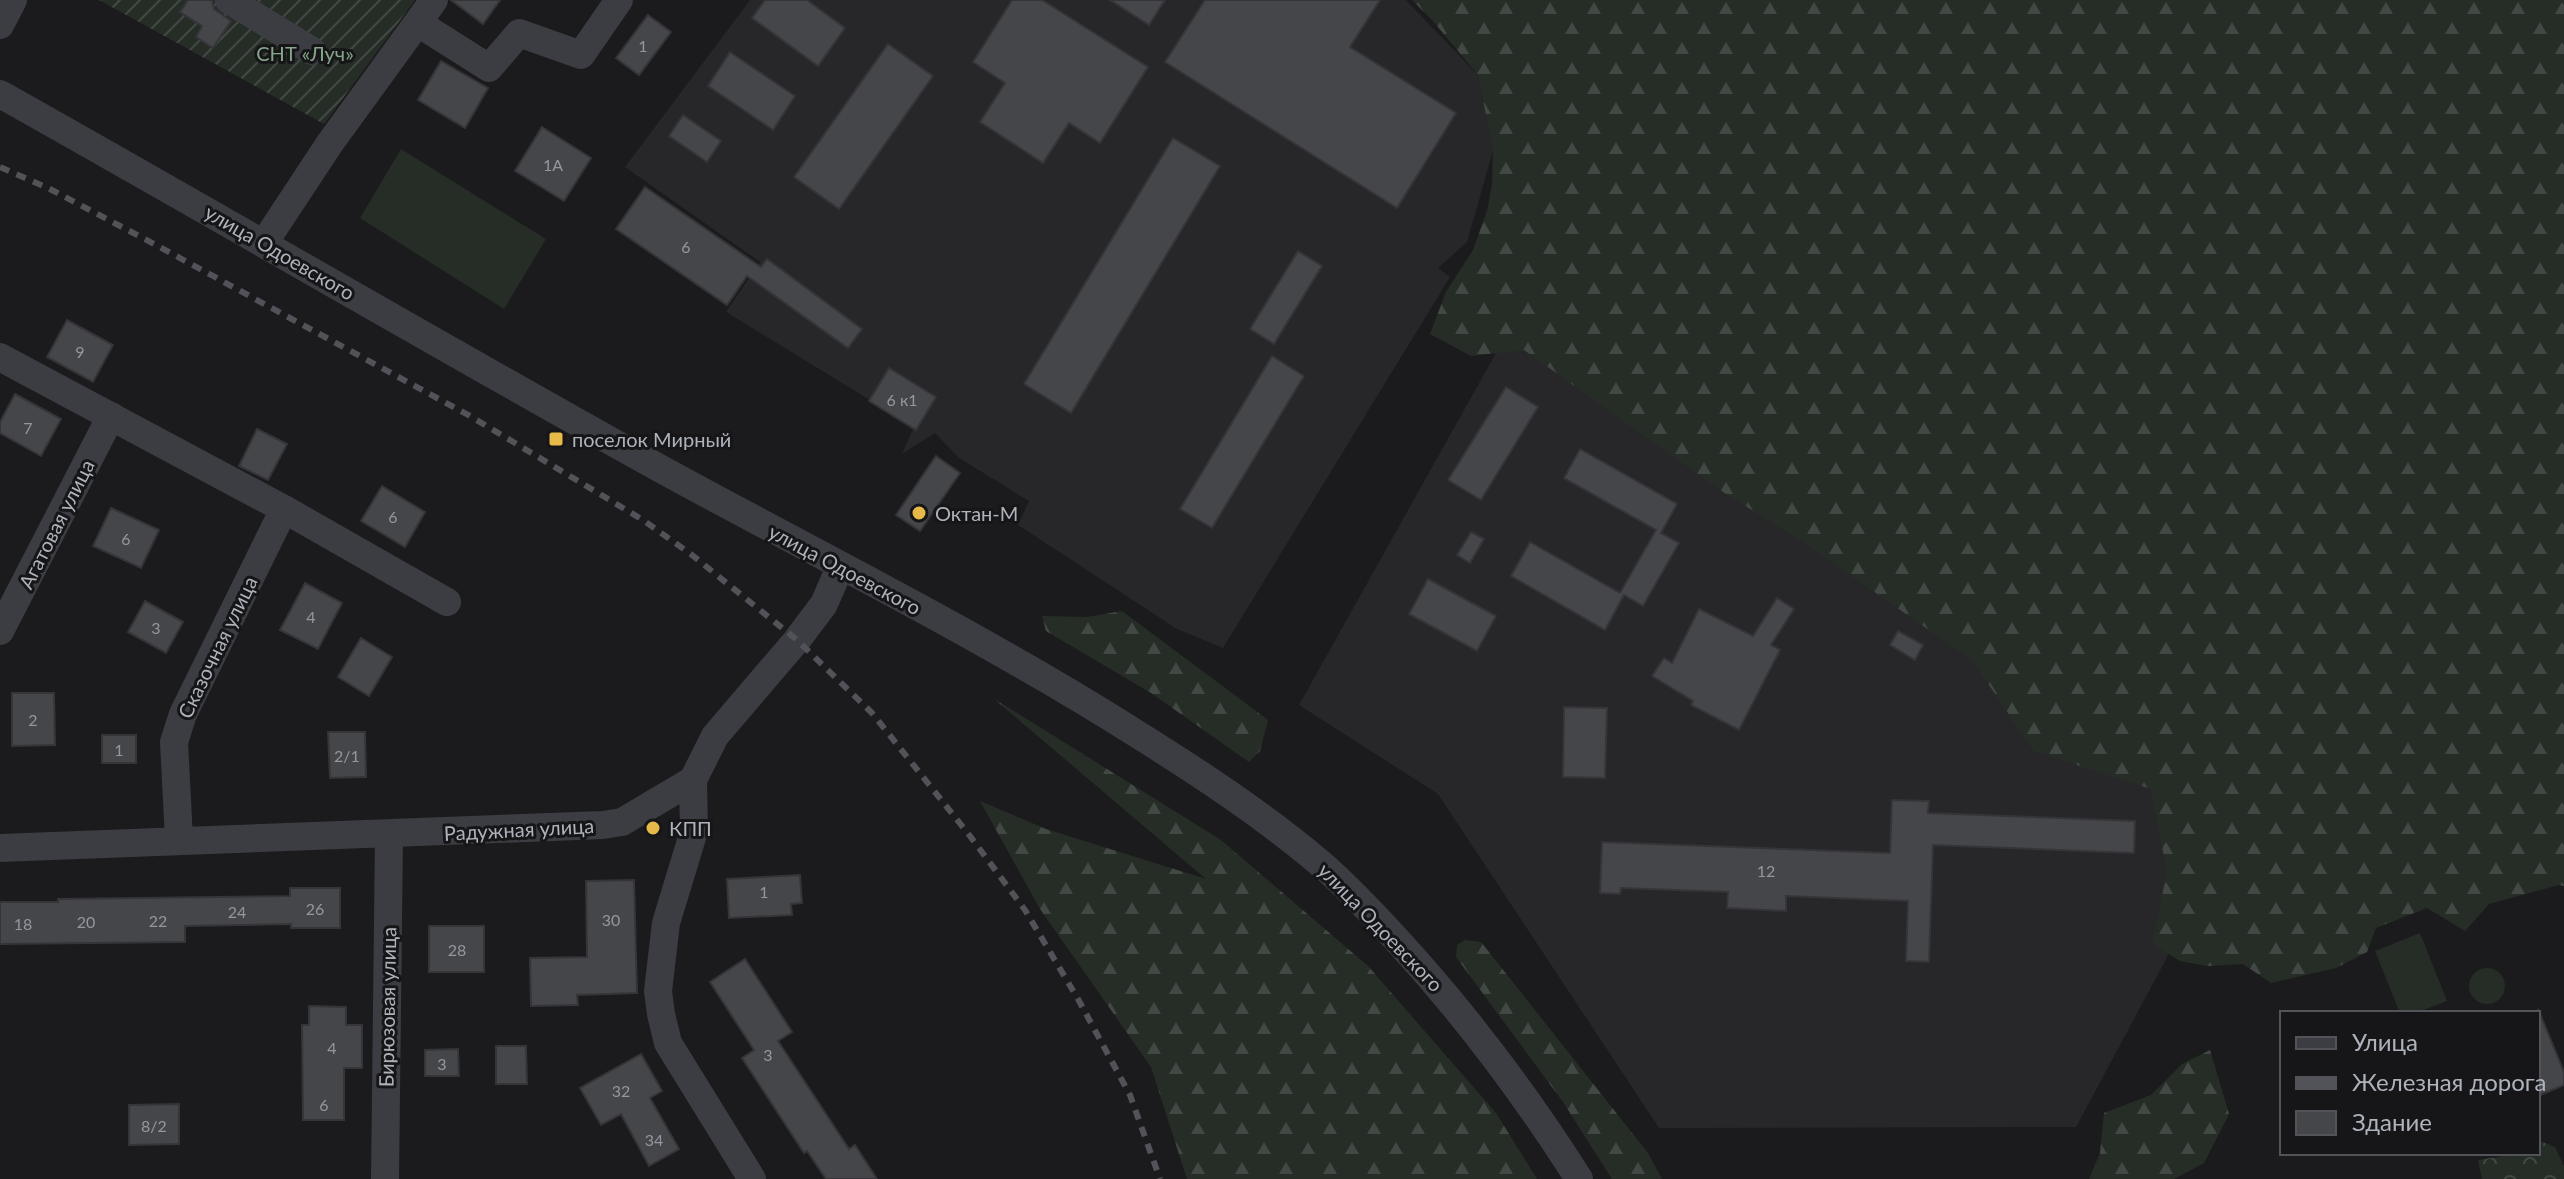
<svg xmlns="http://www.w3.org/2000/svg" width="2564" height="1179" viewBox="0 0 2564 1179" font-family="Lato,sans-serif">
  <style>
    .built { fill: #27272a }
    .grass { fill: #252d26 }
    .forest { fill: url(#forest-firs) }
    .park { fill: url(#park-crowns) }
    .garden { fill: url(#garden-furrows) }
    .building { fill: #45464a; stroke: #353539; stroke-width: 2 }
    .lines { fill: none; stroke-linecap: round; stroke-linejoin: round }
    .minor { stroke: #3c3d42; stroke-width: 28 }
    .rail { stroke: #515359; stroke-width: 6; stroke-dasharray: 10 8; stroke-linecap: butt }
    .poi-dot { fill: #e7b949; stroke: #161618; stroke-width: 3 }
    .labels { text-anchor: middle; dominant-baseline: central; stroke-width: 6; stroke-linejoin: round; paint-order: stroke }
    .number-label { font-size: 16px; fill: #94979f }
    .park-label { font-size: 20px; fill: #87a58a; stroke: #161618 }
    .street-label { font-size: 20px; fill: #aeb2bb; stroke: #161618 }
    .poi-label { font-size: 20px; fill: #aeb2bb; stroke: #161618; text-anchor: start }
  </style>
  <defs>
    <pattern id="forest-firs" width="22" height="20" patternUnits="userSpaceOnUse" patternTransform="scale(2)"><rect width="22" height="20" fill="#252d26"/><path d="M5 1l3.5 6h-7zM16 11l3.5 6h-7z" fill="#424944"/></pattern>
    <pattern id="park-crowns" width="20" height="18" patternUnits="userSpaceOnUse" patternTransform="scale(2)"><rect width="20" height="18" fill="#252d26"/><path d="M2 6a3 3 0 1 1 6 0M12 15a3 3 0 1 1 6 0" fill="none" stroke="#424944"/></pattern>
    <pattern id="garden-furrows" width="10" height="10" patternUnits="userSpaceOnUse" patternTransform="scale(2)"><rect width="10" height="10" fill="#252d26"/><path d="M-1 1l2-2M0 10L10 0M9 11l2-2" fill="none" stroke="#424944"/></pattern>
  </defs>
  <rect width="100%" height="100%" fill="#1b1b1d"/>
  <g class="built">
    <path d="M750,0H1406L1478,75L1493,151L1467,242L1438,268L1450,277L1223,648L1177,629L1018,525L1029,501L959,458L935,433L902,454L914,427L726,312L760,262L625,167Z"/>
    <path d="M1506,335L2196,781L2192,911L2076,1127L1659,1128L1438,794L1299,705Z"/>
  </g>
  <g class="grass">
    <path d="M401,149L546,239L504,309L360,218Z"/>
    <path d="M2420,933L2447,1001L2416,1013H2400L2375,951Z"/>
    <circle cx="2487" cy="986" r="18"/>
  </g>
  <g class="forest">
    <path d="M1412,0H2564V886L2559,885L2489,904L2465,931L2427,908L2376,928L2367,952L2336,968L2271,983L2243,964L2207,966L2180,961L2152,944L2167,872L2151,789L2034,751L1972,660L1797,538L1726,494L1524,350L1471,356L1430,334L1446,292L1473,250L1487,211L1492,185L1493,151L1478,75L1432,20Z"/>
    <path d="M1122,611L1268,720L1260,751L1249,762L1151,693L1046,631L1042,616L1088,617Z"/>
    <path d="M993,698L1221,840L1368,966L1496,1113L1537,1179H1187L1151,1067L1040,909L980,801L1046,829L1206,879Z"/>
    <path d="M1465,940L1481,942L1648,1153L1662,1179H1612L1563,1102L1456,957L1457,945Z"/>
    <path d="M2210,1050L2229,1114L2204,1163L2174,1179H2089L2100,1153L2104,1113L2151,1095L2182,1064Z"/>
  </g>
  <path class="park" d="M2540,1141L2555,1147L2564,1166V1179H2482L2478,1160C2500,1157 2515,1153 2538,1153V1142Z"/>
  <path class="garden" d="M99,0H415L324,124Z"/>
  <g class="building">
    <path d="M188,0H212L214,9L231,21L213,48L196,37L202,26L180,12Z"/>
    <path d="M451,0H500L483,24Z"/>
    <path d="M765,0H807L845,28L818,66L752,18Z"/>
    <path d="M1012,0H1042L1148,67L1100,143L1069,123L1043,163L980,122L1005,83L973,62Z"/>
    <path d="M1110,0H1165L1149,25Z"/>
    <path d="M1205,0H1380L1350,47L1456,113L1397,208L1165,62Z"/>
    <path d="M648,15L671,32L639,75L616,58Z"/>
    <path d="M888,44L933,76L839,209L794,177Z"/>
    <path d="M730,52L795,96L773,130L708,86Z"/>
    <path d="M441,61L488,88L465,128L418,100Z"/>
    <path d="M683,115L721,141L707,162L669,136Z"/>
    <path d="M542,127L591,158L564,201L515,171Z"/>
    <path d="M1173,138L1220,166L1071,413L1024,384Z"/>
    <path d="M645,187L761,267L767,259L862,329L848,348L747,276L727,305L616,229Z"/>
    <path d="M1298,251L1322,266L1274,344L1250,329Z"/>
    <path d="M67,320L113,345L93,382L47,357Z"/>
    <path d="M1272,356L1304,376L1212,528L1180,509Z"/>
    <path d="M889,368L936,397L916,430L869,401Z"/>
    <path d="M1506,387L1538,407L1481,500L1448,480Z"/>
    <path d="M15,394L61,419L41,456L0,433V422Z"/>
    <path d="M257,429L287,444L268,480L239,466Z"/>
    <path d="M1580,449L1677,504L1661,533L1679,543L1643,606L1624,595L1605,630L1511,576L1530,542L1620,593L1656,530L1564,478Z"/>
    <path d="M936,456L960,473L920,531L896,515Z"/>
    <path d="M382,486L425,512L405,547L361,521Z"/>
    <path d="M111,508L159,530L141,568L93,546Z"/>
    <path d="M1471,532L1484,539L1470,563L1457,555Z"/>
    <path d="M1428,579L1496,616L1477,651L1409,614Z"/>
    <path d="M305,583L342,603L318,649L280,630Z"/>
    <path d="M1777,598L1794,609L1771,645L1780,650L1739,730L1691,705L1693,701L1652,676L1664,658L1672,663L1699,609L1753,636Z"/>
    <path d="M145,601L183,622L166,653L128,632Z"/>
    <path d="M1898,631L1923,645L1915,660L1890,645Z"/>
    <path d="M361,638L392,657L369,696L338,677Z"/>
    <path d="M12,693H54L55,745L12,746Z"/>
    <path d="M1564,707L1607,708L1605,778L1563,777Z"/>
    <path d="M328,732H365L366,777L330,778Z"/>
    <rect x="102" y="735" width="34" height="28"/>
    <path d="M1892,800L1929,801L1928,813L2135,821L2134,853L1933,845L1929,962L1906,961L1908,901L1786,896V911L1727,908L1728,892L1621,888L1620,894L1600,893L1602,842L1890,853Z"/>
    <path d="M800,875L802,903L791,904L792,915L729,918L727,879Z"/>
    <path d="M634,880L637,993L577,995L578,1005L531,1006L530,958L587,957L586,881Z"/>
    <path d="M290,888H340V928H291V924L185,926V942L0,944V902H58V899L290,896Z"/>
    <rect x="429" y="926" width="55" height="46"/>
    <path d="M745,959L792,1032L778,1041L849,1149L855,1145L877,1179H826L807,1151L804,1153L742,1058L754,1050L710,982Z"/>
    <path d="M309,1006L346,1007V1025H362V1068H344V1120H303L302,1025H309Z"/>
    <path d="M2538,1009L2564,1072V1085L2538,1096Z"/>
    <path d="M496,1046H526L527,1084H496Z"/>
    <path d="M458,1049L459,1076H425V1050Z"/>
    <path d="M641,1054L662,1091L650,1098L679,1149L649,1166L621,1114L601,1125L580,1088Z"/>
    <path d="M179,1104V1144L129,1145V1105Z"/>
  </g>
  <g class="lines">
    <g class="minor">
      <path d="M229,0L312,51"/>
      <path d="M418,23L489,68L519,33L581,55L619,0"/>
      <path d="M0,25L13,0"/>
      <path d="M0,94C221,218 439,346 661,469C820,556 984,637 1137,734C1201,774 1263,815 1320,863C1347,886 1372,913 1396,939C1464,1013 1525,1094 1579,1179"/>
      <path d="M264,243L330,143L434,0"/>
      <path d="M0,357L284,509L447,602"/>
      <path d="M0,631L111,416"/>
      <path d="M693,780L715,736L797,640L824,604L840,567"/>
      <path d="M179,839L174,742L183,714L284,509"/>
      <path d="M0,848L603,825L622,822L693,780L694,831L666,923L658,991L661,1014L668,1043L752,1179"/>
      <path d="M385,1179L389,835"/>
    </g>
    <path class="rail" d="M0,167L48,188L156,245L470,416L643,520L692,555L797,640L872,713L970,836L1025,910L1078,999L1130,1095L1160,1179"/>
  </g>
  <g class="poi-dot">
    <rect x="548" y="431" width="16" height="16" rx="4"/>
    <circle cx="919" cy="513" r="8"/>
    <circle cx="653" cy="828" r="8"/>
  </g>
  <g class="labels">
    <g class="number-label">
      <text x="643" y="45">1</text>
      <text x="553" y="164">1А</text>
      <text x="686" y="246">6</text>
      <text x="80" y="351">9</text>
      <text x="902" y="399">6 к1</text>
      <text x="28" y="427">7</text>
      <text x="393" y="516">6</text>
      <text x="126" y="538">6</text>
      <text x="311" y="616">4</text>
      <text x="156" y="627">3</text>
      <text x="33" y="719">2</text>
      <text x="119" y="749">1</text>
      <text x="347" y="755">2/1</text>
      <text x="1766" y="870">12</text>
      <text x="764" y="891">1</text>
      <text x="315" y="908">26</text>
      <text x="237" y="911">24</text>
      <text x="611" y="919">30</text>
      <text x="158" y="920">22</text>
      <text x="86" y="921">20</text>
      <text x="23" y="923">18</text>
      <text x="457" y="949">28</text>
      <text x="332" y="1047">4</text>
      <text x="768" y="1054">3</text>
      <text x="442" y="1063">3</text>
      <text x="621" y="1090">32</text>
      <text x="324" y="1104">6</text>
      <text x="154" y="1125">8/2</text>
      <text x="654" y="1139">34</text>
    </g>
    <g class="park-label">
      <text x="305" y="53">СНТ «Луч»</text>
    </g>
    <g class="street-label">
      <text transform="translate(280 252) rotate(30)">улица Одоевского</text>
      <text transform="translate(56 524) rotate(-63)">Агатовая улица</text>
      <text transform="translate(845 569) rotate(28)">улица Одоевского</text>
      <text transform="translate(217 647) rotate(-64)">Сказочная улица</text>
      <text transform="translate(519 829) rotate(-3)">Радужная улица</text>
      <text transform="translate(1381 927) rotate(46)">улица Одоевского</text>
      <text transform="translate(387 1007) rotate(-89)">Бирюзовая улица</text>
    </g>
    <g class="poi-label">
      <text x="572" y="439">поселок Мирный</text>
      <text x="935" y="513">Октан-М</text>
      <text x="669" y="828">КПП</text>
    </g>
  </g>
  <rect x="2280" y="1011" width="260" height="144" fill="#161618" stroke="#535459" stroke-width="2"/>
  <rect x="2296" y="1037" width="40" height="12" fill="#3c3d42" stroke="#535459" stroke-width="2"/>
  <text x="2352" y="1051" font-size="24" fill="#aeb2bb">Улица</text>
  <rect x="2296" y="1077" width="40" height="12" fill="#515359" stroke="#535459" stroke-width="2"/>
  <text x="2352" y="1091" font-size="24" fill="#aeb2bb">Железная дорога</text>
  <rect x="2296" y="1111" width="40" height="24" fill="#45464a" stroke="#535459" stroke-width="2"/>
  <text x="2352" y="1131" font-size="24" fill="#aeb2bb">Здание</text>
</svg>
